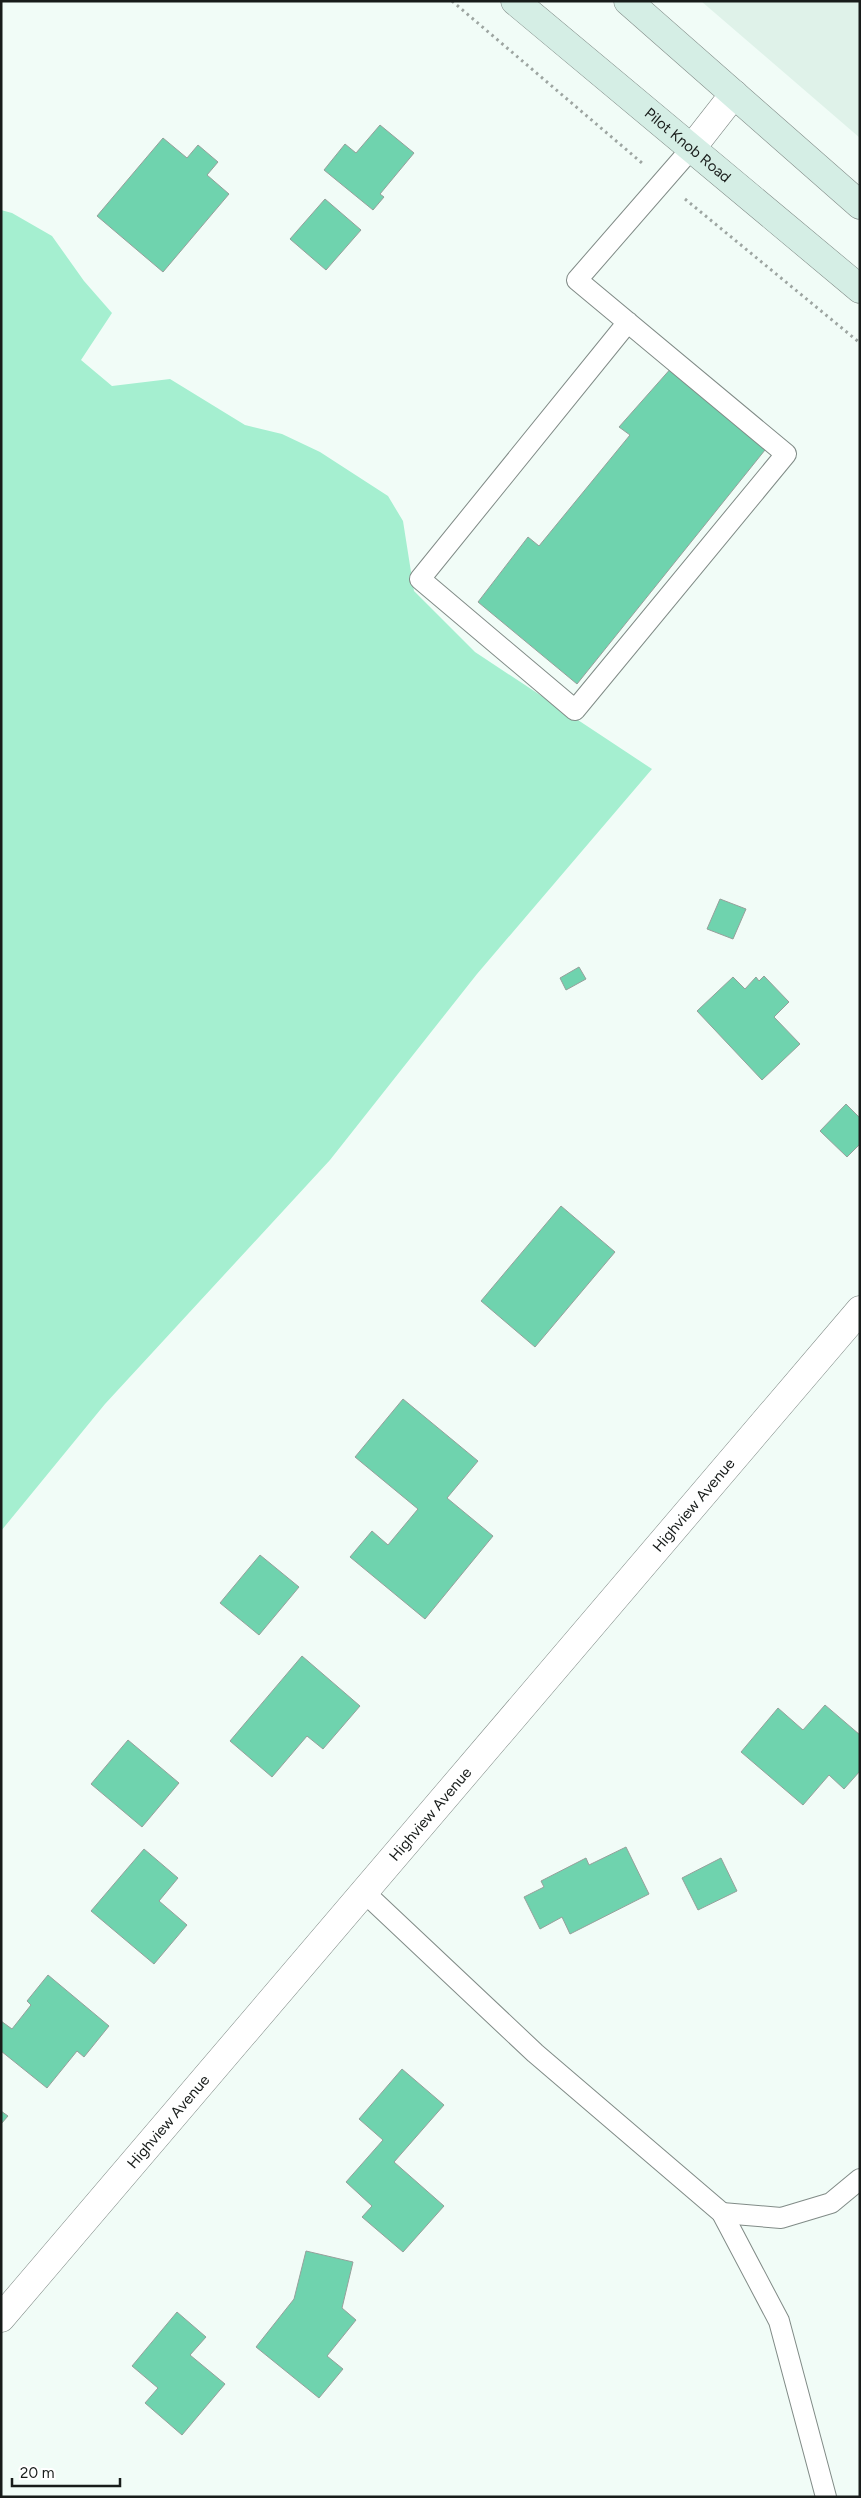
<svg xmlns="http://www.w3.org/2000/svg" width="861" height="2498" viewBox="0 0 861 2498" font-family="Figtree,sans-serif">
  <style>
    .built { fill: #dff2e9 }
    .green { fill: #a5efd0 }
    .building { fill: #6fd3ae; stroke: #96a09b }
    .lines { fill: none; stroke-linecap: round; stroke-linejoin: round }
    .service-casing { stroke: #818b87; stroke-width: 22 }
    .minor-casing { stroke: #818b87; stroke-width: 29 }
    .tertiary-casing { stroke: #818b87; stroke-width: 29 }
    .secondary-casing { stroke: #818b87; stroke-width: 29 }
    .path { stroke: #9da5a1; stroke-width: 3; stroke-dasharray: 2.5 4; stroke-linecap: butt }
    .service { stroke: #fff; stroke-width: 20 }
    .minor { stroke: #fff; stroke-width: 28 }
    .tertiary { stroke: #fff; stroke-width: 28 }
    .secondary { stroke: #d5eee5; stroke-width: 28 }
    .labels { text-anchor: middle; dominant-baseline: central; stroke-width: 4.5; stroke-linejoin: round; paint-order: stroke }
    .street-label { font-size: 15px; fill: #181c1a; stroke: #fff }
  </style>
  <rect width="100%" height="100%" fill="#f1fcf7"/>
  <path class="built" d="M701,1H860V138Z"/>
  <path class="green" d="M1,210L12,213L52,236L84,281L112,313L81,360L112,386L170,379L245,425L282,434L320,452L388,496L403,521L414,591L475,652L652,769L477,974L330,1160L105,1404L1,1531Z"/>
  <g class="building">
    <path d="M380,125L414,153L380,194L384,197L373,210L324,170L345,144L356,153Z"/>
    <path d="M163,138L187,158L198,145L218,162L207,175L229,194L163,272L97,216Z"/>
    <path d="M325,199L361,230L326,270L290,239Z"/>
    <path d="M673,366L769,445L577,684L478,602L528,537L539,546L630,435L619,427Z"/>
    <path d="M720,899L746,909L733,939L707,929Z"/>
    <path d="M579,967L586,979L566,990L560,978Z"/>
    <path d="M764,976L789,1002L774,1017L800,1044L762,1080L697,1011L733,977L745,989L756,977L759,981Z"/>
    <path d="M846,1104L860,1118V1144L847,1157L820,1131Z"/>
    <path d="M561,1206L615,1252L535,1347L481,1301Z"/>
    <path d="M403,1399L478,1461L447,1498L493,1536L425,1619L350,1557L372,1531L388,1545L418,1509L355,1457Z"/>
    <path d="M260,1555L299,1587L259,1635L220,1603Z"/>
    <path d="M302,1656L360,1706L323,1749L307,1736L272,1777L230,1741Z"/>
    <path d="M825,1705L860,1735V1771L844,1789L829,1775L803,1805L741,1752L778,1708L803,1730Z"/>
    <path d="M128,1740L179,1783L142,1827L91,1784Z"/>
    <path d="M626,1847L649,1894L570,1934L562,1917L540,1929L524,1897L544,1887L541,1881L586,1858L589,1865Z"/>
    <path d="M144,1849L178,1878L159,1901L187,1925L154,1964L91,1911Z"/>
    <path d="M721,1858L737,1891L698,1910L682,1878Z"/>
    <path d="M48,1975L109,2026L84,2057L77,2051L47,2088L1,2051V2021L12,2029L31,2005L27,2001Z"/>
    <path d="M402,2069L444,2105L394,2162L444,2206L403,2252L362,2217L372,2206L346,2182L383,2140L359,2119Z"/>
    <path d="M1,2111L8,2116L1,2124Z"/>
    <path d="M306,2251L353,2262L342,2308L356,2320L327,2356L343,2369L319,2398L256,2347L294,2299Z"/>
    <path d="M177,2312L206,2337L190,2355L225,2384L182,2435L145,2403L158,2388L132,2366Z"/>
  </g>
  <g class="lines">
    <g class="service-casing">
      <g id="service">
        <path d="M628,322L420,579L575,710L786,454L577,280L691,149"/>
        <path d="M364,1892L535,2053L722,2213L779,2321L826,2497"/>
        <path d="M722,2213L781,2218L831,2203L860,2179"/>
      </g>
    </g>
    <g class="minor-casing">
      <g id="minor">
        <path id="s1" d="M1,2318L860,1310"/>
      </g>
    </g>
    <g class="tertiary-casing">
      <path id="tertiary" d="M691,149L734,94"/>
    </g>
    <g class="secondary-casing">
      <g id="secondary">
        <path id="s2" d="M515,1L860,289"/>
        <path d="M628,1L860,205"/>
      </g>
    </g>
    <g class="path">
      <path d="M452,1L642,163"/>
      <path d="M685,199L860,343"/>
    </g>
    <use href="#service" class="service"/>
    <use href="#minor" class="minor"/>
    <use href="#tertiary" class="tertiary"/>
    <use href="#secondary" class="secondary"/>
  </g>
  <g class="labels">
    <g class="street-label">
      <text stroke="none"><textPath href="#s2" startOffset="225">Pilot Knob Road</textPath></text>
      <text stroke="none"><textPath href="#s1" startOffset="1068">Highview Avenue</textPath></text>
      <text stroke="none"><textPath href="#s1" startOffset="662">Highview Avenue</textPath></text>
      <text stroke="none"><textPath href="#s1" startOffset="258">Highview Avenue</textPath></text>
    </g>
  </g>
  <rect width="861" height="2498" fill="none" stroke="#181c1a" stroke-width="5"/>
  <path d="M12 2478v8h108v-8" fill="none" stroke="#181c1a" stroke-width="2.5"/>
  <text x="20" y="2478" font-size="15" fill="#181c1a" stroke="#ffffff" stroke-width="4" paint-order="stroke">20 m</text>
</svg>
